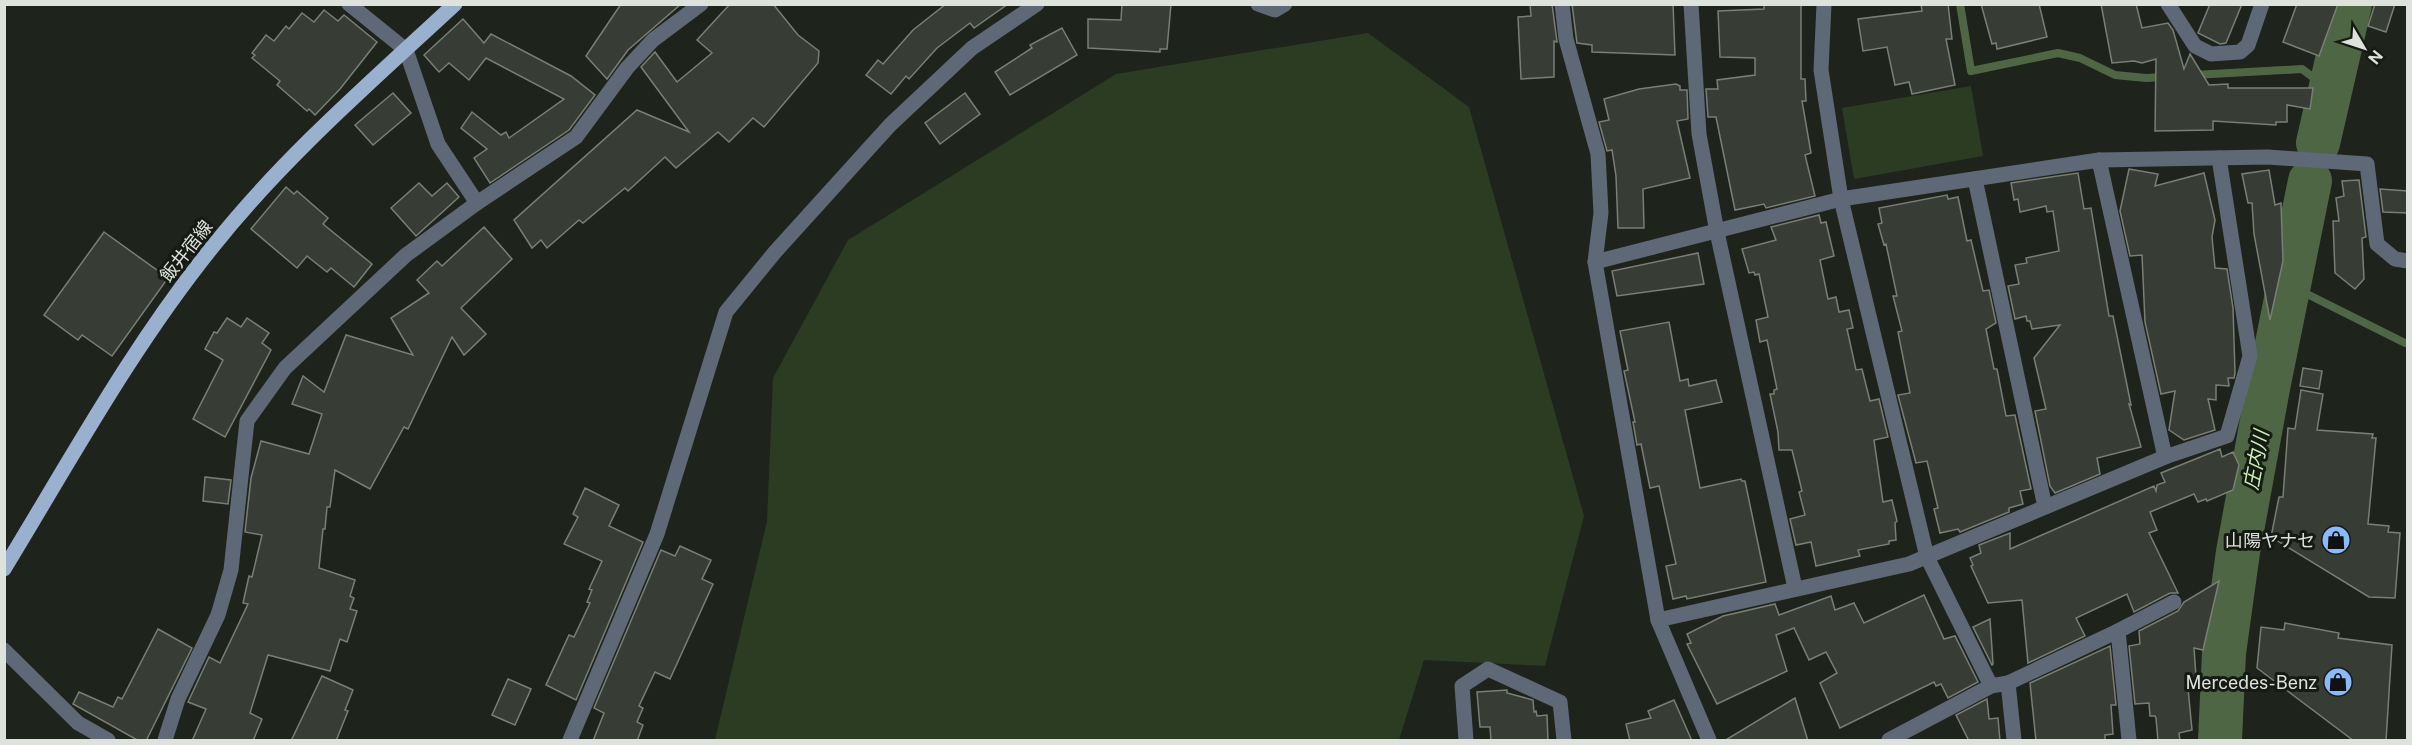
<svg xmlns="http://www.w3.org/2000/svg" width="2412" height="745" viewBox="0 0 2412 745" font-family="'Public Sans','Noto Sans JP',sans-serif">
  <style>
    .green { fill: #2b3c23 }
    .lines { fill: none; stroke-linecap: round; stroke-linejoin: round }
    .stream { stroke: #4f6644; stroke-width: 8 }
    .river { stroke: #4f6644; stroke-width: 44 }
    .building { fill: #373c35; stroke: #797f76; stroke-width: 1.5 }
    .minor { stroke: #5e6877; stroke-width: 15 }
    .major { stroke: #9ab0cf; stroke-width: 15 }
    .labels { text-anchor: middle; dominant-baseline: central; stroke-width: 6; stroke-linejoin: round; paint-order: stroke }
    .street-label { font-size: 18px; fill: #dee2dd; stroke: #151a13 }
    .poi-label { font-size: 18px; fill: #dee2dd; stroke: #151a13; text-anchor: end }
    .water-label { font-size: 20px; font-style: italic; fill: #c8f1b5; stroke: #151a13 }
  </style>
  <rect width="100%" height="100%" fill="#1e231c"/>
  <g class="green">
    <path d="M1368,33L1469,107L1584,516L1545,666L1424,660L1399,740H715L767,521L773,378L848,240L1116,74Z"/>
    <path d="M1971,86L1983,156L1854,179L1842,108Z"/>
  </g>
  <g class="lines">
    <g class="stream">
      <path d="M1960,4L1971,71L2058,53L2080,58L2115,75L2146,78L2164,77"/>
      <path d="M2194,75L2302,69L2330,90"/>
      <path d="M2289,285L2405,343"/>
    </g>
    <g class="river">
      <path d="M2318,143L2350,4"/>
      <path d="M2220,740L2224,653L2238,552L2268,388L2310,181"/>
    </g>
  </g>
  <g class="building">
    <path d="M621,4H681L628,50L607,79L586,56Z"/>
    <path d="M730,4H773L798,35L819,51L818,63L764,127L753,118L729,142L718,132L676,168L665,157L628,191L625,188L583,223L579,220L547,248L541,240L532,248L514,220L637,110L689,132L641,67L655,52L677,82L712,53L697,40Z"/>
    <path d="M946,4H1008L974,28L970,23L937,48L909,79L906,76L891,94L866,75L878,60L883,64L913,30Z"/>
    <path d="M1122,4H1171L1167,49H1160V52L1088,48V19L1121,20Z"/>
    <path d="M1530,4H1552L1557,42L1554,41V77L1521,79L1518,17L1531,16Z"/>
    <path d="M1572,4H1673L1675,55L1592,52V45L1577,43Z"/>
    <path d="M1764,4H1801V79H1805L1806,101H1802L1811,153L1805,155L1815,196L1766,208L1764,204L1735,210L1716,117H1708L1706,89H1718L1717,80L1755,75V58L1720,57L1718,11L1764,9Z"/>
    <path d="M1921,4H1948L1952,39H1946L1955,85L1912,94L1909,82L1895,85L1887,47L1863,51L1858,19L1922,11Z"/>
    <path d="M1981,4H2039L2047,37L1997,49L1996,43L1992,44Z"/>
    <path d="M2101,4H2136L2142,28L2168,23L2173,30L2184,69L2190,54L2209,85L2228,84V88H2313L2310,109L2287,105V122H2276V125L2213,121V130L2155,131L2156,59L2142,63L2134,61L2112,63Z"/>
    <path d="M2210,4H2242L2226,43L2220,44L2198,33Z"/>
    <path d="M2297,4H2338L2319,56L2283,42Z"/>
    <path d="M2375,4H2395L2386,32L2368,26Z"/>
    <path d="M324,10L338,21L344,15L377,42L340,89L315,115L309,109L307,111L277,85L280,81L252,58L255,55L252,53L266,35L274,41L286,26L289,29L302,13L314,22Z"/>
    <path d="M463,19L484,43L491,34L571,76L595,95L569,130L490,183L474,158L487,149L461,128L472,112L501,135L506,132L509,138L564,99L486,58L469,80L449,63L439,72L424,55Z"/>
    <path d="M1062,28L1077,55L1010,95L995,72L1032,48L1030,45Z"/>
    <path d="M1676,84L1680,86V90H1687L1688,119L1677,121L1690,178L1643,189L1644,228H1618L1616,176L1612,150L1607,151L1599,122L1609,120L1604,99L1639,89Z"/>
    <path d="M393,93L411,113L373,145L355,125Z"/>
    <path d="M965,93L980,114L940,144L925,123Z"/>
    <path d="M2129,169L2158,174L2155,186L2204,173L2215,220L2212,237L2215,268L2227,269L2233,308L2235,373L2234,378H2228L2229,386L2216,385V400L2208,399L2215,430L2184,440L2169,430L2175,391L2161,394L2145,322L2142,255L2130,256L2120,211Z"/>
    <path d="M2269,170L2275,205L2281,203L2283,261L2270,320L2254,234L2252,203H2248L2242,174Z"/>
    <path d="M2078,173L2084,209L2091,208L2109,316H2113L2131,405L2129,404L2141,447L2097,458L2100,474L2055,493L2050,486L2035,411L2046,409L2034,358L2060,325L2032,329L2030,321H2027L2026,316L2015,319L2008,286L2019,284L2015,265L2027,263L2026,258L2059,251L2053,211L2047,212L2046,206L2020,212L2018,199L2014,200L2011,183Z"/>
    <path d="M2359,180L2366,237L2362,238L2364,279L2355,289L2335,273L2333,221H2339L2336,198L2344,196L2342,181Z"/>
    <path d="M419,183L432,196L447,183L459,197L416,236L391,208Z"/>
    <path d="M286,187L294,194L297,191L328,218L323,224L372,264L354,287L331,268L327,272L307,256L297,268L251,229Z"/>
    <path d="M2380,189L2408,191V213L2383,212Z"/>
    <path d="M1947,195L1948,199L1958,197L1967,241L1971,240L1983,291L1989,290L1996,323L1986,329L1994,369H1997L2006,416L2015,415L2031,489L2020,491L2023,504L2009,508V512L1960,532L1958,529L1940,533L1934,509L1938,508L1927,461L1916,463L1898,395L1910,393L1898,332L1902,331L1893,296H1897L1886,244L1884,245L1878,224L1882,223L1879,208Z"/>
    <path d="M1819,215L1821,223L1826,222L1834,256L1820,260L1828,299L1836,297L1839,312L1849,310L1853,328L1847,329L1856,370L1862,369L1870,401L1879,399L1888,437L1874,440L1883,502L1892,500L1897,521L1895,523L1896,540L1889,541V544L1858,550L1860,556L1816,566L1811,542L1796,545L1790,519L1805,515L1799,492L1802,491L1792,450H1779L1778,432L1770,394H1774V390L1777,389L1767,340L1760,342L1756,320L1768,317L1759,274L1755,275L1754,272L1749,273L1742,249L1776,240L1771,227Z"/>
    <path d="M484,227L512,259L461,308L486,334L464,355L452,337L408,429L404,427L370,489L335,470L330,507H327L325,529H323L319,568L355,580L350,596L354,598L350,609L357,611L347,642L340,639L330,671L268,655L250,713L262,719L253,741H192L206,709L188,702L209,657L220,663L248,604L243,603L249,576L252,577L262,535L245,532L251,478L261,441L309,454L322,414L292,404L303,376L324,392L346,335L413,355L391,318L429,293L417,280L437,261L442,266Z"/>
    <path d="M104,232L168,278L112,356L82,335L78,340L44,315Z"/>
    <path d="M1698,253L1704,284L1617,296L1612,271Z"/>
    <path d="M227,318L241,327L247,318L269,333L262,343L271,350L225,437L193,419L223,360L205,349L214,332L217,333Z"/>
    <path d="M1669,322L1680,381L1688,379L1689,386L1716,380L1722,402L1685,410L1700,488L1741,479L1742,481H1745L1766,582L1687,599L1686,596L1673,599L1666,566L1676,564L1659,486L1650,488L1641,444L1637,445L1633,422H1635L1624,371L1628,370L1620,331Z"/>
    <path d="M2303,368L2322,371L2319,389L2300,386Z"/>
    <path d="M2301,390L2323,394L2317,430L2373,434L2372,438H2376L2368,524L2389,526L2388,532L2400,533L2395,598L2369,597L2271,537L2279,497H2283L2288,428L2295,429Z"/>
    <path d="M2220,449L2222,457L2233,452L2239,465L2233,490L2207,501L2206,499L2198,502L2194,494L2150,512L2157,530L2149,533L2178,593H2170L2134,612L2127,594L2076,618L2085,636L2028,663L2022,600L1988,603L1971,566L1973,565L1970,558L1981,553L1979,545L2010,533V549L2154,486L2156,491L2157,485L2165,482L2161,473Z"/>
    <path d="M205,477L231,480L228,504L203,501Z"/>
    <path d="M585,488L619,505L609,526L643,542L576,700L546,685L569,635L574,637L590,603L587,602L592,590L589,589L602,561L564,544L578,517L573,514Z"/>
    <path d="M680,546L711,560L702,579L713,584L670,679L655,672L639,706L643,708L637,722L643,725L637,741H593L604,713L594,708L661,550L675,556Z"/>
    <path d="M2219,581L2203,650L2194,648L2196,677L2187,678L2192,730L2179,733L2180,741H2158L2156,718L2155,716H2150L2149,703L2135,704L2129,646L2140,644L2139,631L2178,611L2184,602Z"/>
    <path d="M1924,595L1944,639L1955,636L1978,682L1948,698L1941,684L1936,686L1934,682L1840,728L1820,683L1837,673L1826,652L1809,660L1794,628L1776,635L1787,671L1717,704L1687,644L1691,643L1687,634L1723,616L1775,604L1779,615L1831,596L1835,610L1854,603L1864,623Z"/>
    <path d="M1990,619L1993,664L1992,665L1973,627Z"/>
    <path d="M2285,623L2339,633L2338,638L2392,645L2386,741H2354L2257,668L2261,627L2284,630Z"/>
    <path d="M158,629L192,648L146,741H139L73,704L79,692L113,707L118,697L122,699Z"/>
    <path d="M2110,646L2116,705H2111L2113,734L2105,735V741H2036L2030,683Z"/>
    <path d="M322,676L353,690L345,710L348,711L336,741H291Z"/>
    <path d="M508,679L531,689L515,725L492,715Z"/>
    <path d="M1507,690V693L1533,700L1534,712L1536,711L1537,716L1547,715L1548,741H1491L1490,727H1480L1477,692Z"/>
    <path d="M1795,698L1808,741H1724Z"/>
    <path d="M1987,699L1989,719L1998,718L2000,741H1969L1956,715Z"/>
    <path d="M1674,700L1692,741H1630L1626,724L1651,718L1648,711Z"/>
  </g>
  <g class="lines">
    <g class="minor">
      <path d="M349,4L406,50L438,144L477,203"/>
      <path d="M1258,4L1275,10L1285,4"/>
      <path d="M1562,4L1566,39L1598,154L1601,213L1595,262L1658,620L1909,564L2165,457L2099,160"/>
      <path d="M1691,4L1699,134L1717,232L1795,588"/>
      <path d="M1824,4L1821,70L1841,199L1927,557L1991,686"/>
      <path d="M2168,4L2195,46L2211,54L2240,52L2248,45L2262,4"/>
      <path d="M1975,179L2045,507"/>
      <path d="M1595,262L1841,199L2099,160L2268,157L2367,164L2377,244L2395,259L2408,261"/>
      <path d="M2165,457L2227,436L2250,356L2219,158"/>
      <path d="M1658,620L1709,740"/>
      <path d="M2118,631L2174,602"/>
      <path d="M4,650L78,723L108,740"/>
      <path d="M2008,683L2014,740"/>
      <path d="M165,740L178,699L218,615L231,570L247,421L285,368L406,255L477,203L576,137L627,68L653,40L701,4"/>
      <path d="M570,740L657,534L726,312L775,252L890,125L972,48L1037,4"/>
      <path d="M1466,740L1462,686L1488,669L1560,702L1564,740"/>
      <path d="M1889,740L1991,686L2008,683L2118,631L2129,740"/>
    </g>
    <path class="major" d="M4,569C71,459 133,345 214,245C285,156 372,81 455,4"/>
  </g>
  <defs>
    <g id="shop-disc" transform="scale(1.5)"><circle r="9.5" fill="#8abafc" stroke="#151a13"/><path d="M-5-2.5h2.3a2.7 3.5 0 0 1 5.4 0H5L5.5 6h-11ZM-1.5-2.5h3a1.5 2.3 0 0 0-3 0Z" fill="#111"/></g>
  </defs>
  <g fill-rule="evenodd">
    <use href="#shop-disc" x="2336" y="540"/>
    <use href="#shop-disc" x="2338" y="682"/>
  </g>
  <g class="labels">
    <g class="street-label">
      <text transform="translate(186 251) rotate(-52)">飯井宿線</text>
    </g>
    <g class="poi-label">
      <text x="2315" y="540">山陽ヤナセ</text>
      <text x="2317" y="682">Mercedes-Benz</text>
    </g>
    <g class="water-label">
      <text transform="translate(2256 460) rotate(-79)">庄内川</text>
    </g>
  </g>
  <rect width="2412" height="745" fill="none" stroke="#dee2dd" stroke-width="12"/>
  <g transform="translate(2364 48) rotate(129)" stroke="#151a13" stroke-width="4.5" paint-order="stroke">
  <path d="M0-4.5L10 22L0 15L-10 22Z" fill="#dee2dd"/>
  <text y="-9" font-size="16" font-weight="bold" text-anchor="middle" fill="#dee2dd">N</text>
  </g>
</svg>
